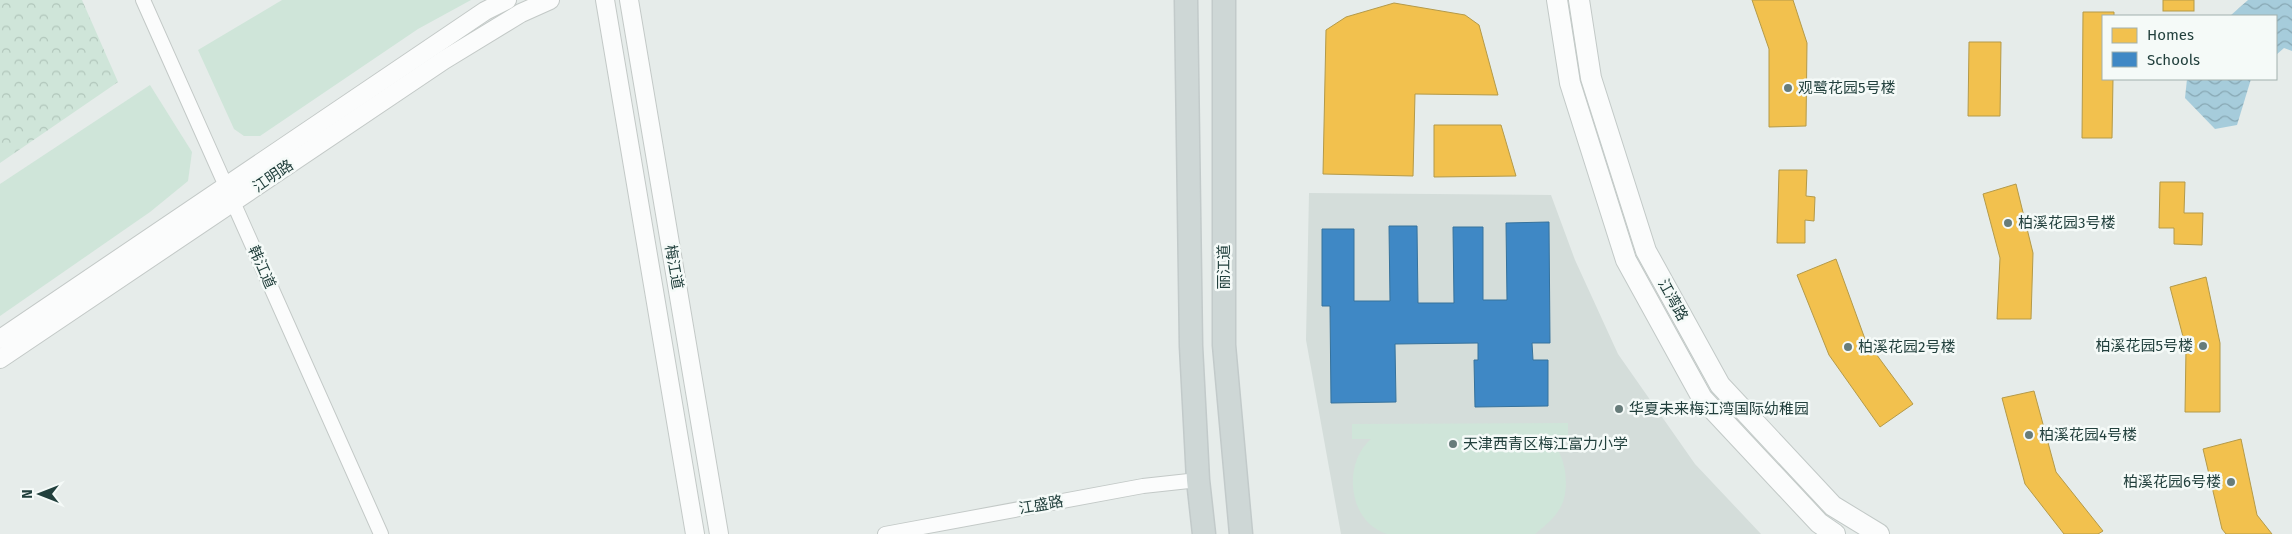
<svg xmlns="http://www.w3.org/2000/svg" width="2292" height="534" viewBox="0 0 2292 534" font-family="'Fira Sans','Noto Sans SC',sans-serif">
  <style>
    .built { fill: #d4ddda }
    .grass { fill: #cfe5d9 }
    .park { fill: url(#park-crowns) }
    .water { fill: url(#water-waves) }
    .homes { fill: #f2c14e; stroke: #b49a49 }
    .schools { fill: #3f88c5; stroke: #36729c }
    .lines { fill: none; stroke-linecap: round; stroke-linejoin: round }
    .minor-casing { stroke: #c3c9c7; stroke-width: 16 }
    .tertiary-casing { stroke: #c3c9c7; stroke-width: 20 }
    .secondary-casing { stroke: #c2c9c7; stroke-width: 22 }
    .primary-casing { stroke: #c2caca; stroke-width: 25 }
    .minor { stroke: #fbfcfc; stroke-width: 14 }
    .tertiary { stroke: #fbfcfc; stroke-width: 18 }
    .secondary { stroke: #fbfcfc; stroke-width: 20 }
    .primary { stroke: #ced7d6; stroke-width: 22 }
    .poi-dot { fill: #677c7a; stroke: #f5faf8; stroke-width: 2 }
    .labels { text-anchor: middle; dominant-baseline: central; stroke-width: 5; stroke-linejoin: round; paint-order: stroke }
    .poi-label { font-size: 15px; fill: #22403d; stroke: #f5faf8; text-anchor: start }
    .street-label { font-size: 15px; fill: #22403d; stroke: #f5faf8 }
  </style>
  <defs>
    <pattern id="park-crowns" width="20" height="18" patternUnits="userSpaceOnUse" patternTransform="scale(1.25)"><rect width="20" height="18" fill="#cfe5d9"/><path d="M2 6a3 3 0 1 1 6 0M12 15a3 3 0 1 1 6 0" fill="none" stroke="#b1c6bb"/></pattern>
    <pattern id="water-waves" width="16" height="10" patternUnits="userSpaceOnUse" patternTransform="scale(1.25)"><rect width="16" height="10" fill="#a6ccdb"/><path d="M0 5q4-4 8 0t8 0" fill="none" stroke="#87a7b3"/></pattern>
  </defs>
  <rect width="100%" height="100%" fill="#e6ecea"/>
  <path class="built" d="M1309,193L1551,195L1575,260L1618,354L1695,464L1761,534H1341L1306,340Z"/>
  <g class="grass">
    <path d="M282,0H471L418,29L260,136H244L234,129L198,50Z"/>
    <path d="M150,85L192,152L188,181L150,212L0,316V184Z"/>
    <path d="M1568,423V438L1550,440C1559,449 1563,459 1565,471C1569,503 1559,515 1535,534H1387C1348,522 1342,464 1371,439H1352V424Z"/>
  </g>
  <path class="park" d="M0,0H82L118,82L0,163Z"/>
  <g class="water">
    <path d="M2248,0H2292V51L2284,48L2276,55V16H2230Z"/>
    <path d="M2187,79H2251L2237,125L2215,129L2185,98Z"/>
  </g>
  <g class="homes">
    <path d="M1752,0H1793L1807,43L1806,126L1769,127V49Z"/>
    <rect x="2163" y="0" width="31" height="11"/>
    <path d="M1394,3L1465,15L1479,25L1498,95L1415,94L1413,176L1323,174L1326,30L1346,17Z"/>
    <path d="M2083,12H2114V16H2103V79H2113L2112,138H2082Z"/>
    <path d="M1969,42H2001L2000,116H1968Z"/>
    <path d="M1434,125H1501L1516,176L1434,177Z"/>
    <path d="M1779,170H1807L1806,196L1815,197L1814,221L1805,220V243H1777Z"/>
    <path d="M2160,182H2185L2184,213H2203L2202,245L2174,244V228H2159Z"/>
    <path d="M2016,184L2033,253L2031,319H1997L2000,258L1983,194Z"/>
    <path d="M1836,259L1865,339L1913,404L1880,427L1829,355L1797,275Z"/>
    <path d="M2206,277L2220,343V412H2185L2186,348L2170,287Z"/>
    <path d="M2034,391L2056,472L2103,531L2098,534H2064L2025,484L2002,398Z"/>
    <path d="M2241,439L2257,515L2272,534H2226L2222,529L2203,449Z"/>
  </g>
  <path class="schools" d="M1549,222L1550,343H1532L1533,360H1548V406L1475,407L1474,360H1478V343L1395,344L1396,402L1331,403L1330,306H1322V229H1354V301H1390L1389,226H1417L1418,303H1454L1453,227H1483V300H1507L1506,223Z"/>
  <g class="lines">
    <g class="minor-casing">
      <g id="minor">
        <path d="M143,0L381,534"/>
        <path d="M885,534L1143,486L1198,480"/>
      </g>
    </g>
    <g class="tertiary-casing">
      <g id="tertiary">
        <path d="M605,0L695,534"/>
        <path d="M629,0L719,534"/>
        <path d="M0,339L485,11L507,0"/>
        <path d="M0,359L444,60L521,13L550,0"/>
      </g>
    </g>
    <g class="secondary-casing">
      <g id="secondary">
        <path d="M1557,0L1570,83L1626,260L1702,398L1819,523L1835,534"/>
        <path d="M1579,0L1591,78L1646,251L1720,385L1833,506L1879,534"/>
      </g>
    </g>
    <g class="primary-casing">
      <g id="primary">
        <path d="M1186,0L1191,346L1198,480L1204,534"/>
        <path d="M1224,0V345L1241,534"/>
      </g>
    </g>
    <use href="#minor" class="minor"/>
    <use href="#tertiary" class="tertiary"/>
    <use href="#secondary" class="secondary"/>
    <use href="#primary" class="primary"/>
  </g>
  <g class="poi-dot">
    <circle cx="1788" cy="88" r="5"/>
    <circle cx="2008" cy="223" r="5"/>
    <circle cx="2203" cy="346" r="5"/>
    <circle cx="1848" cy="347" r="5"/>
    <circle cx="1619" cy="409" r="5"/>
    <circle cx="2029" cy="435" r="5"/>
    <circle cx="1453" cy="444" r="5"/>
    <circle cx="2231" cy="482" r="5"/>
  </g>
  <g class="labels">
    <g class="poi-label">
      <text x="1798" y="88">观鹭花园5号楼</text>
      <text x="2018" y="223">柏溪花园3号楼</text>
      <text x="2193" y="346" text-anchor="end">柏溪花园5号楼</text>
      <text x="1858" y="347">柏溪花园2号楼</text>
      <text x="1629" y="409">华夏未来梅江湾国际幼稚园</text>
      <text x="2039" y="435">柏溪花园4号楼</text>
      <text x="1463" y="444">天津西青区梅江富力小学</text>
      <text x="2221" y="482" text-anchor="end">柏溪花园6号楼</text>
    </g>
    <g class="street-label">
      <text transform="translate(273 176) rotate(-34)">江明路</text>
      <text transform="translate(262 267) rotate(66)">韩江道</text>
      <text transform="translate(674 267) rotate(80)">梅江道</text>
      <text transform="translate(1224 267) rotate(-90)">丽江道</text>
      <text transform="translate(1673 300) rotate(61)">江湾路</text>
      <text transform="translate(1041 505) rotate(-10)">江盛路</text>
    </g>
  </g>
  <rect x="2102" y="15" width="175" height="65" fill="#f5faf8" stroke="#a1b0ad"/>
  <rect x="2112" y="28" width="25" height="15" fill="#f2c14e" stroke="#a1b0ad"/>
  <text x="2147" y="40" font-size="15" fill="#22403d">Homes</text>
  <rect x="2112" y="52" width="25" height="15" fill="#3f88c5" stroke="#a1b0ad"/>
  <text x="2147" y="65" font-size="15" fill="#22403d">Schools</text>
  <g transform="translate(40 494) rotate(270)" stroke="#f5faf8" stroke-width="4" paint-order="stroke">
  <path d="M0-4L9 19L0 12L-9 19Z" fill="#22403d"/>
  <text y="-8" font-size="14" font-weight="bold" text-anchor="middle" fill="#22403d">N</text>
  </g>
</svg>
